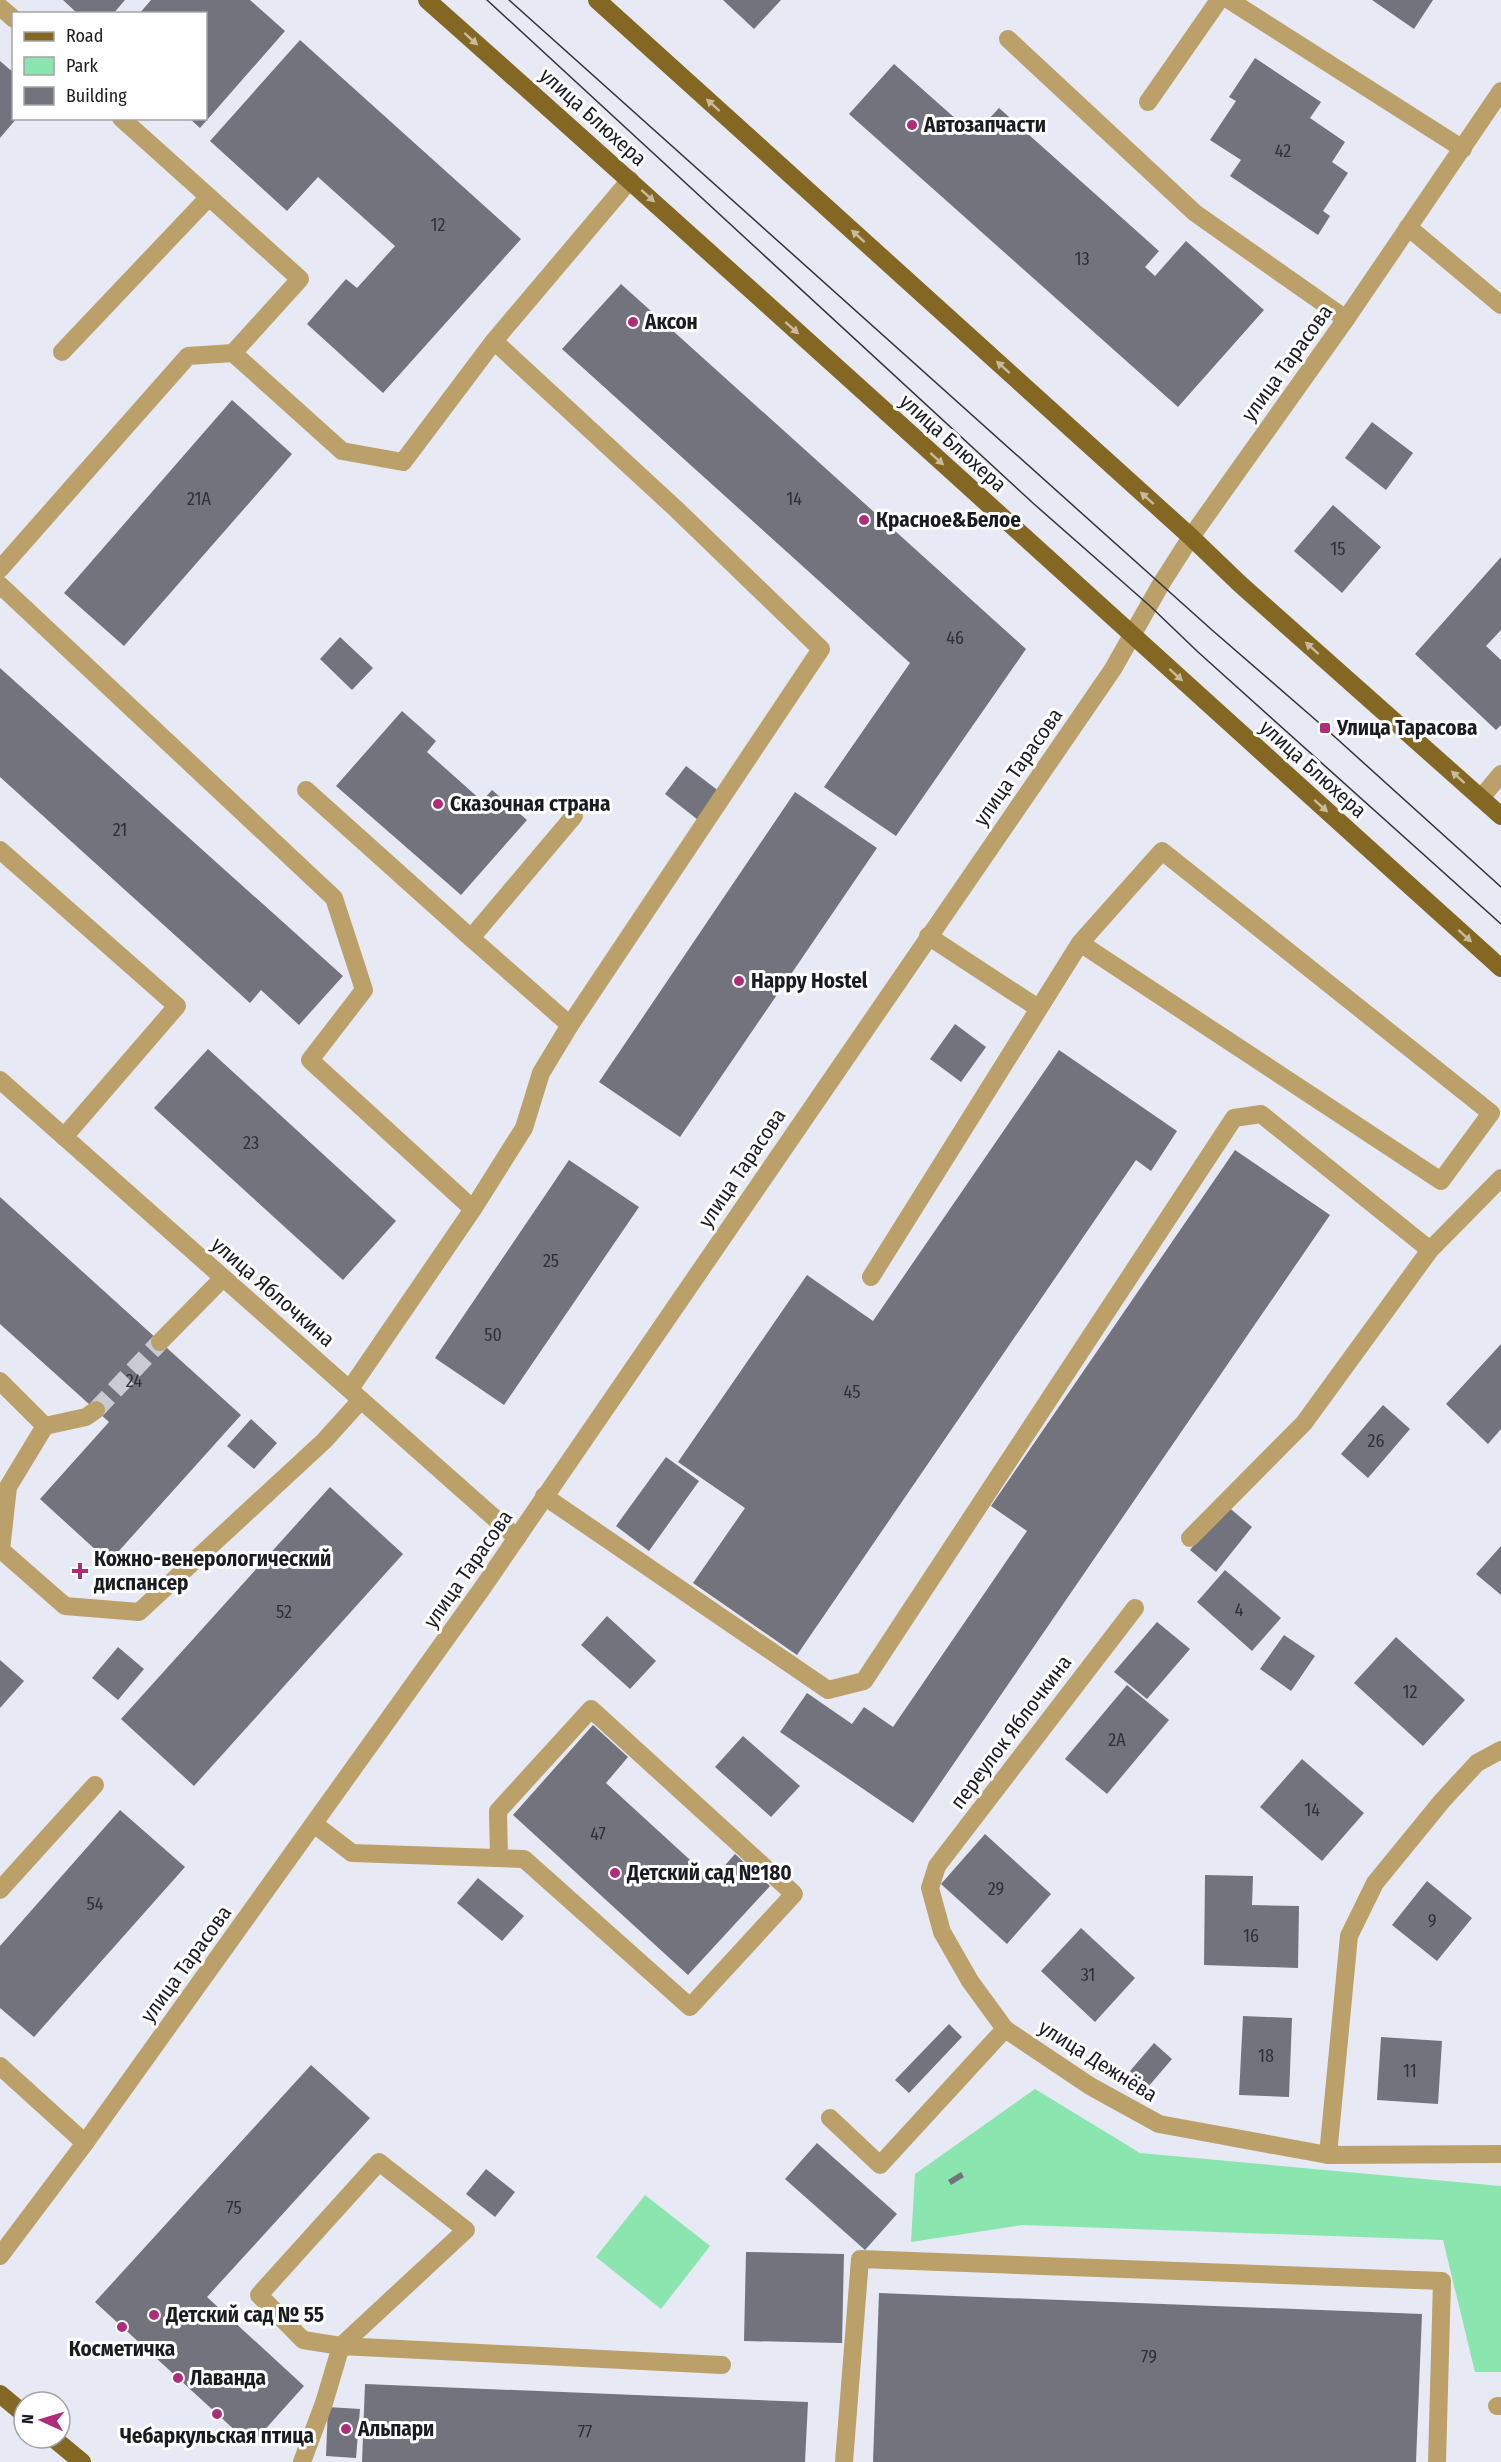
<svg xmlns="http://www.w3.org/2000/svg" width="1501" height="2462" viewBox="0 0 1501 2462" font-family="'Fira Sans Condensed',sans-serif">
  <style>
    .green { fill: #8ae6ae }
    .building { fill: #72737d }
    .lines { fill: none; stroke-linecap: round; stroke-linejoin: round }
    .minor-tunnel { stroke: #c8cad4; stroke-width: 18; stroke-dasharray: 18 9; stroke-linecap: butt }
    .minor { stroke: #bba169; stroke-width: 18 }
    .major { stroke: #836723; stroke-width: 18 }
    .tram { stroke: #323337; stroke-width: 1.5 }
    .oneway { fill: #c7bb9c }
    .poi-dot { fill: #ad2d7b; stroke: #fff; stroke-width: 2 }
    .labels { text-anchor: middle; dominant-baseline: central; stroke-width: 6; stroke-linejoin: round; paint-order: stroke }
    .number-label { font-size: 18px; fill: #303136 }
    .street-label { font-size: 21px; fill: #1a1b1e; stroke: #fff }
    .poi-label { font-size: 21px; font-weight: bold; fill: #1a1b1e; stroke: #fff; text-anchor: start }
  </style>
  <rect width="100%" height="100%" fill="#e7e9f4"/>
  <g class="green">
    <path d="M1035,2089L1140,2153L1501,2186V2372H1475L1443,2240L1023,2225L911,2242L915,2174Z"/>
    <path d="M645,2195L710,2246L661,2309L596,2257Z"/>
  </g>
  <g class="building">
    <path d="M63,0H125L113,14H78Z"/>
    <path d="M151,0H250L285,31L200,128L189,118H206V14H139Z"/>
    <path d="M723,0H781L754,29Z"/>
    <path d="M1372,0H1433L1414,29Z"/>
    <path d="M300,40L521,239L383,393L307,324L346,279L357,288L395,246L318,177L287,211L210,141Z"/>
    <path d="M1255,58L1321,102L1310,118L1345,142L1332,162L1348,173L1323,211L1330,216L1318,235L1230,176L1241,160L1210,140L1236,101L1229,97Z"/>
    <path d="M0,61L14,73V118H17L0,138Z"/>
    <path d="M894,64L974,135L999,108L1159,251L1145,267L1155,276L1186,241L1264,310L1178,407L849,114Z"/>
    <path d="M621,284L1026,649L896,836L824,787L910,663L562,349Z"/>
    <path d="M232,400L292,454L124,646L64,593Z"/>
    <path d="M1372,422L1413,453L1386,490L1345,458Z"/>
    <path d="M1333,505L1381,547L1342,593L1294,551Z"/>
    <path d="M1501,557V630L1486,646L1501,660V725L1496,730L1415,654Z"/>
    <path d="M340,637L373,668L352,690L320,659Z"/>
    <path d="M0,668L343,976L299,1025L261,990L250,1003L0,777Z"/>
    <path d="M402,711L436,741L427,752L482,801L492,790L527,820L461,895L336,786Z"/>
    <path d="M686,766L724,795L702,823L665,794Z"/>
    <path d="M795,792L877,848L680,1137L599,1082Z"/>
    <path d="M955,1024L986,1047L961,1082L930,1059Z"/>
    <path d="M208,1049L396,1221L343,1280L154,1108Z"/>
    <path d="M1059,1050L1177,1131L1151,1171L1136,1160L797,1655L693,1583L745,1508L678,1462L807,1275L873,1321Z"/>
    <path d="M1235,1150L1330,1215L913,1823L780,1732L807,1693L852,1724L864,1707L893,1727L1027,1531L991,1506Z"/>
    <path d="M569,1160L639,1207L504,1405L435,1358Z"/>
    <path d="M0,1197L241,1415L109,1562L40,1499L109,1422L0,1324Z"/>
    <path d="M1501,1344V1429L1488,1444L1446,1404Z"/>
    <path d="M1383,1405L1410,1429L1368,1478L1341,1454Z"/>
    <path d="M251,1419L277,1443L254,1469L227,1446Z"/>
    <path d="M666,1457L699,1481L649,1551L616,1526Z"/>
    <path d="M330,1487L403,1554L194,1786L121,1719Z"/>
    <path d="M1226,1505L1252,1527L1216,1572L1190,1550Z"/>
    <path d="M1501,1546V1595L1476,1574Z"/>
    <path d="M1225,1570L1281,1618L1252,1651L1197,1602Z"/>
    <path d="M607,1616L656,1661L630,1689L581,1645Z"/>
    <path d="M1157,1622L1190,1649L1147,1699L1114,1672Z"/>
    <path d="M1284,1635L1315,1656L1291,1691L1260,1669Z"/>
    <path d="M1396,1637L1465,1700L1423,1746L1354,1683Z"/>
    <path d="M118,1647L144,1669L118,1700L92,1678Z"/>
    <path d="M0,1660L24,1681L0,1708Z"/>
    <path d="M1127,1685L1169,1720L1107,1794L1065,1759Z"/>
    <path d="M593,1725L628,1757L606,1783L712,1880L735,1854L770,1886L688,1975L513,1815Z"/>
    <path d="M743,1736L800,1786L771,1817L715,1767Z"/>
    <path d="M1302,1759L1364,1813L1322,1861L1260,1807Z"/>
    <path d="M120,1810L185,1867L34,2037L0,2008V1946Z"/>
    <path d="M985,1834L1051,1894L1007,1944L941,1884Z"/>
    <path d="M1205,1875L1253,1876L1252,1905L1299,1906L1298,1968L1204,1965Z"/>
    <path d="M478,1878L524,1916L502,1941L457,1903Z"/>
    <path d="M1427,1881L1472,1918L1437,1961L1392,1925Z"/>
    <path d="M1081,1928L1135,1978L1095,2022L1041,1971Z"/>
    <path d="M1243,2016L1292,2018L1289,2097L1239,2095Z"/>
    <path d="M949,2024L962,2037L909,2093L895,2080Z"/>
    <path d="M1381,2037L1442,2041L1438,2104L1377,2100Z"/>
    <path d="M1154,2043L1172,2059L1148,2087L1130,2071Z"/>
    <path d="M311,2065L370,2118L207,2297L304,2386L251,2445L95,2302Z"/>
    <path d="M817,2143L897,2214L865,2250L785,2179Z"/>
    <path d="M486,2169L515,2192L495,2217L466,2194Z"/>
    <path d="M961,2172L964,2177L951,2185L948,2180Z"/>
    <path d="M746,2252L844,2254L842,2343L744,2341Z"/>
    <path d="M879,2293L1422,2314L1416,2462H873Z"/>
    <path d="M365,2384L808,2402L805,2462H362Z"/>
    <path d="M328,2407L360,2409L356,2458L326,2456Z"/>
  </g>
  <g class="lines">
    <path class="minor-tunnel" d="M96,1410L160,1342"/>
    <g class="minor">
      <path d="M1229,0L1463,149"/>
      <path d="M0,7L14,19"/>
      <path d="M1008,39L1195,213L1346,319"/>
      <path d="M1148,102L1219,0"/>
      <path d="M121,118L209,197"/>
      <path d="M1408,227L1501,305"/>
      <path d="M233,353L342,451L403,462L494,341L630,180"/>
      <path d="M0,569L188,356L233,353L300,279L209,197L62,352"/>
      <path d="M0,585L334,898L364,990L310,1060L473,1209"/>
      <path d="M306,790L471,938"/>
      <path d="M1481,798L1501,774"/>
      <path d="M0,850L177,1006L64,1137"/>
      <path d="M928,936L1038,1008"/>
      <path d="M570,1025L471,938L574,816"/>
      <path d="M0,1080L517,1538"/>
      <path d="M871,1277L1080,943L1441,1181L1491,1113L1162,851L1080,943"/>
      <path d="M160,1342L223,1278"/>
      <path d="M0,1381L45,1426L8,1487L1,1550L65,1606L139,1612L324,1441L361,1400"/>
      <path d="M350,1389L473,1209L524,1128L541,1073L570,1025L821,649L675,508L494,341"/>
      <path d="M45,1426L86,1417L96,1410"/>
      <path d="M544,1496L828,1690L864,1681L1234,1118L1261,1114L1430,1250"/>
      <path d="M1190,1538L1304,1423L1430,1250L1501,1178"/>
      <path d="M1135,1608L937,1866L930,1888L942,1932L970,1981L1005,2029L1090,2086L1159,2124L1328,2155L1501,2154"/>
      <path d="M314,1824L352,1853L524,1859L690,2007L794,1894L591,1709L498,1811L499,1858"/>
      <path d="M0,1890L95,1785"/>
      <path d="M0,2066L85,2143"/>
      <path d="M830,2118L880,2165L1005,2029"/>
      <path d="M1328,2155L1349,1936L1375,1883L1442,1801L1477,1763L1501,1750"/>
      <path d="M0,2256L85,2143L481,1590L1113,669L1161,584L1191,537L1346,319L1501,91"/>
      <path d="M1497,2406H1501"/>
      <path d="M302,2462L324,2403L341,2346L466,2230L379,2162L259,2295L303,2340L341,2346L722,2365"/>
      <path d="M844,2462L860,2259L1442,2281L1437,2462"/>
    </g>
    <g class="major">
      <path d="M427,0C788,320 1143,646 1501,968"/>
      <path d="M597,0L1191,537L1240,584L1501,816"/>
      <path d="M0,2394L24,2414"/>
      <path d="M53,2438L82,2462"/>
    </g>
    <g class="tram">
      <path d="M487,0L1034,504L1150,606L1198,652L1501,924"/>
      <path d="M509,0L1212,630L1325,728L1501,887"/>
    </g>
  </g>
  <defs><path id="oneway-solid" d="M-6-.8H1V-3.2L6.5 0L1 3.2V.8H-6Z" transform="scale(1.5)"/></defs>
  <g class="oneway">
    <use href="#oneway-solid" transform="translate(471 39) rotate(42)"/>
    <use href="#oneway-solid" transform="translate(713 105) rotate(-138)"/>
    <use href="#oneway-solid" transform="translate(648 196) rotate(42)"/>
    <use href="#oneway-solid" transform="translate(858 236) rotate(-138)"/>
    <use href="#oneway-solid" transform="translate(792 328) rotate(42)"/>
    <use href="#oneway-solid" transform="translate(1003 367) rotate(-138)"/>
    <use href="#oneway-solid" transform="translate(937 459) rotate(42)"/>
    <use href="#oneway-solid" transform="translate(1147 498) rotate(-138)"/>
    <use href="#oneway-solid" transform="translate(1312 648) rotate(-138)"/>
    <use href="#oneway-solid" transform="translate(1176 675) rotate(42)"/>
    <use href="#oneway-solid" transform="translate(1458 777) rotate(-138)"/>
    <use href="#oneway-solid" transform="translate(1321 806) rotate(42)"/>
    <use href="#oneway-solid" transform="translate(1465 936) rotate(42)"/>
  </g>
  <g class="poi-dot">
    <circle cx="912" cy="125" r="6"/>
    <circle cx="633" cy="322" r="6"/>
    <circle cx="864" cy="520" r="6"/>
    <rect x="1319" y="722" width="12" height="12" rx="3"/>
    <circle cx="438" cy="804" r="6"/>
    <circle cx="739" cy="981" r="6"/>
    <path d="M77 1562h6v6h6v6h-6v6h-6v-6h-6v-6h6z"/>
    <circle cx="615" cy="1873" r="6"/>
    <circle cx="154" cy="2315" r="6"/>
    <circle cx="122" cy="2327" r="6"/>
    <circle cx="178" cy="2378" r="6"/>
    <circle cx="217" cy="2414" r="6"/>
    <circle cx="346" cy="2429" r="6"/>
  </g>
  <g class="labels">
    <g class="number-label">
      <text x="1283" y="151">42</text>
      <text x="438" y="225">12</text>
      <text x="1082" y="259">13</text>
      <text x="199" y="499">21А</text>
      <text x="794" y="499">14</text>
      <text x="1338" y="549">15</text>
      <text x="955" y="638">46</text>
      <text x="120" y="830">21</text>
      <text x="251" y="1143">23</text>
      <text x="551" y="1261">25</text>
      <text x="493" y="1335">50</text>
      <text x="134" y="1381">24</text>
      <text x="852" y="1392">45</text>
      <text x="1376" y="1441">26</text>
      <text x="1239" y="1610">4</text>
      <text x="284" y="1612">52</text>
      <text x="1410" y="1692">12</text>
      <text x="1117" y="1740">2А</text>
      <text x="1312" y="1810">14</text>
      <text x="598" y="1834">47</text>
      <text x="996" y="1889">29</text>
      <text x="95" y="1904">54</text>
      <text x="1432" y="1921">9</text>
      <text x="1251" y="1936">16</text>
      <text x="1088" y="1975">31</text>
      <text x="1266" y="2056">18</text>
      <text x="1410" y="2071">11</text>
      <text x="234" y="2208">75</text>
      <text x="1149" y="2357">79</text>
      <text x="585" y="2432">77</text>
    </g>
    <g class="street-label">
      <text transform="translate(593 117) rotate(42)">улица Блюхера</text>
      <text transform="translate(1287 363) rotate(-54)">улица Тарасова</text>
      <text transform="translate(953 443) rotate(42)">улица Блюхера</text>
      <text transform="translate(1018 767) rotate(-55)">улица Тарасова</text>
      <text transform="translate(1313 769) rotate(42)">улица Блюхера</text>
      <text transform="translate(742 1168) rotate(-56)">улица Тарасова</text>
      <text transform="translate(273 1292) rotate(41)">улица Яблочкина</text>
      <text transform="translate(468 1569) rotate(-55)">улица Тарасова</text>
      <text transform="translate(1011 1732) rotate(-53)">переулок Яблочкина</text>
      <text transform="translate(186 1964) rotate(-54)">улица Тарасова</text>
      <text transform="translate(1098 2061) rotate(32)">улица Дежнёва</text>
    </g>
    <g class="poi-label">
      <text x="924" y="125">Автозапчасти</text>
      <text x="645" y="322">Аксон</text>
      <text x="876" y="520">Красное&amp;Белое</text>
      <text x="1337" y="728">Улица Тарасова</text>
      <text x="450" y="804">Сказочная страна</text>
      <text x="751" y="981">Happy Hostel</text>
      <text x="94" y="1559">Кожно-венерологический<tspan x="94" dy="24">диспансер</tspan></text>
      <text x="627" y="1873">Детский сад №180</text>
      <text x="166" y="2315">Детский сад № 55</text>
      <text x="122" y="2349" text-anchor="middle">Косметичка</text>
      <text x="190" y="2378">Лаванда</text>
      <text x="358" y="2429">Альпари</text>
      <text x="217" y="2436" text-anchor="middle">Чебаркульская птица</text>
    </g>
  </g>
  <rect x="12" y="12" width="195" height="108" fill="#ffffff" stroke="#a3a4a5" stroke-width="1.5"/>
  <rect x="24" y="32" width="30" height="9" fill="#836723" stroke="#a3a4a5" stroke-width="1.5"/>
  <text x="66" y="42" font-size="18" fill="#1a1b1e">Road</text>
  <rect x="24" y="57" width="30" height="18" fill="#8ae6ae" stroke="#a3a4a5" stroke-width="1.5"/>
  <text x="66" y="72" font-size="18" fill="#1a1b1e">Park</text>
  <rect x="24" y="87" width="30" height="18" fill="#72737d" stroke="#a3a4a5" stroke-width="1.5"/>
  <text x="66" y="102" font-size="18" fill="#1a1b1e">Building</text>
  <g transform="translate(42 2420) rotate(274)"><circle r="28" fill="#ffffff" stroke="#a3a4a5" stroke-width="1.5"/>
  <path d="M0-4.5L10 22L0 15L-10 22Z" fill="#ad2d7b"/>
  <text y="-9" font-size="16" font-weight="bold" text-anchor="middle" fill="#1a1b1e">N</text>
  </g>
</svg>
